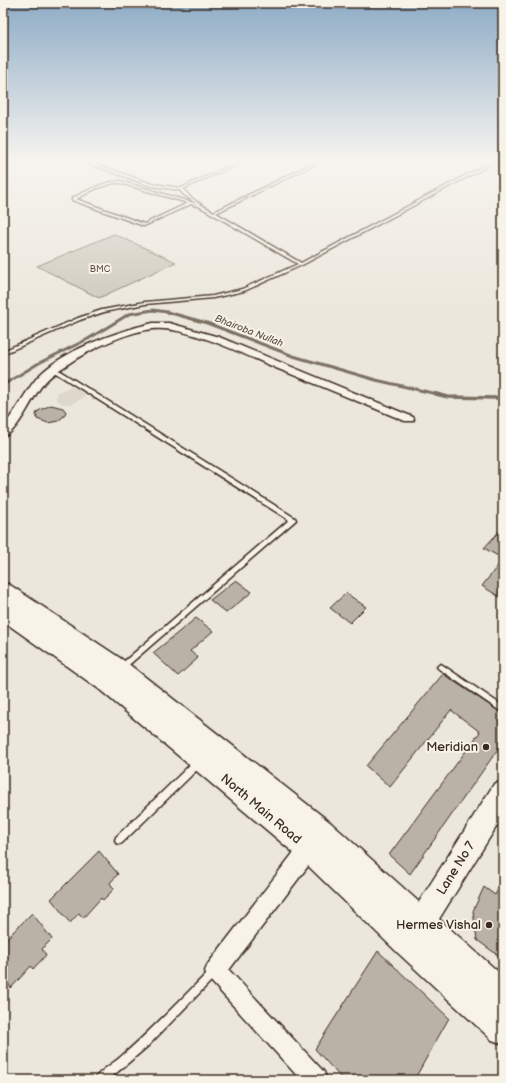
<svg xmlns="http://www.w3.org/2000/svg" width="506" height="1083" viewBox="0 0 506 1083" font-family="'Balsamiq Sans',sans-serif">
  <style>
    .built { fill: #ddd7cc }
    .green { fill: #cec8bc; stroke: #84796d }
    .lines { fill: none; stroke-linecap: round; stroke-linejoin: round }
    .stream-far1 { stroke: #7c7064; stroke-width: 3 }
    .stream { stroke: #7c7064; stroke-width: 3.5 }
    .building { fill: #bab2a7; stroke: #3b2a1e }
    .lane-casing { stroke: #3b2a1e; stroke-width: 3 }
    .street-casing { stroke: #3b2a1e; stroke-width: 3 }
    .secondary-casing { stroke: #3b2a1e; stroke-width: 3 }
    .lane { fill: #f7f3e8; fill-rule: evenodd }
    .street { fill: #f7f3e8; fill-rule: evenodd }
    .secondary { fill: #f7f3e8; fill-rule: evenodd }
    .poi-dot { fill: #3b2a1e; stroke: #f7f3e8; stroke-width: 1.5 }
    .labels { text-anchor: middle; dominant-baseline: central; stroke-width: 4; stroke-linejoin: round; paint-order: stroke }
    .far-park-label { font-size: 9px; fill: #605246; stroke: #f7f3e8 }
    .far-water-label { font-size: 10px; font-style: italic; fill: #615347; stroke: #f7f3e8 }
    .near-poi-label { font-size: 13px; fill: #3b2a1e; stroke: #f7f3e8; text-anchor: end }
    .near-street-label { font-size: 13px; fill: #3b2a1e; stroke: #f7f3e8 }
  </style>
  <rect width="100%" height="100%" fill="#ece7dc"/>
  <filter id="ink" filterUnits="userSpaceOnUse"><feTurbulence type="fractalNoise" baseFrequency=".025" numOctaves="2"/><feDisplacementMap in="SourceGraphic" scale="8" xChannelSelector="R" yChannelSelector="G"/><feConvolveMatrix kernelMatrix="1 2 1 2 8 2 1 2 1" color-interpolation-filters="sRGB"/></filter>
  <g filter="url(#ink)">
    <path class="built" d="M70,387L83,389L85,392L84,397L72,404H63L57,400L56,398L58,392Z"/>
    <path class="green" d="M114,234L176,262L99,298L37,266Z"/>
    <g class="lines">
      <g class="stream-far1">
        <path d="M3,385L39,363L88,339L129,314L153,310L167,312L207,323L293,356L376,380L441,395"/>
        <path d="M501,395L503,394"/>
      </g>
      <path class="stream" d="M436,394L448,397L497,398L503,394"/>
    </g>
    <g class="building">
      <path d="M51,405L63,408L66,412L64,416L58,421L48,423L37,419L36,414L38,411Z"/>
      <path d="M503,527V599L482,586L503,559L484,548Z"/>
      <path d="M236,580L252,592L226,613L210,600Z"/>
      <path d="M346,593L366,607L350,623L330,608Z"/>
      <path d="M196,618L213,631L190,651L198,658L178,676L153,653Z"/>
      <path d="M443,674L503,714V742L410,874L389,855L480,732L451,710L390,787L366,766Z"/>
      <path d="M99,851L118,874L110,883L114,889L103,900L101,898L83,918L79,913L70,923L51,899Z"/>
      <path d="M503,880V959L477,940L473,911L484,887L495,895Z"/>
      <path d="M32,913L52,939L42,949L46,955L33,969L31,966L11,988L3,976V942Z"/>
      <path d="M378,951L449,1018L414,1080H343L315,1049Z"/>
    </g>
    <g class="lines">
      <g class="lane-casing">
        <g id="lane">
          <path d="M82,161H87L152,184L181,188L240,161H244L183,189C190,199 203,206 214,212L317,161H321L216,213L301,263L493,161H497L302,265L244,291L213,298L145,304L104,312L80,320L3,354V351L78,318L102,310L145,302L213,296L242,289L298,264L197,205L196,206L191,204L144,226L72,200V198C88,191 102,182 120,181L197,204L183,194L180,190L151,186ZM114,183H120L188,203L144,224L76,199L97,188Z"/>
          <path d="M51,368H55L295,518L296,520L124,669L122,670L120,669L118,667L120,665L289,520L51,370Z"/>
          <path d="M441,664L503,706V713L439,669L437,667L439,665Z"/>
          <path d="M198,759L201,760L202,763L201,766L122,843L119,844L116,843L115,840L116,837L195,760Z"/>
          <path d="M213,968L216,970L218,973L216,976L148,1046L108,1080H94C97,1073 110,1065 117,1060C150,1032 179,1001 210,970Z"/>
        </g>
      </g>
      <g class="street-casing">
        <g id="street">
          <path d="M153,323H169L219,337L413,417L414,419L413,421H405C362,403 319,385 276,368C246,355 184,325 153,329C127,332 96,347 74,360C64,367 53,373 45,382C33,394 19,432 3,437V426C16,412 24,394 36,379C60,351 118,331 153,323Z"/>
          <path d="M311,837L318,839L320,846L318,853L229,970L324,1072L327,1080H301L208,978L205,971L208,964L304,839Z"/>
        </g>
      </g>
      <g class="secondary-casing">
        <path id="secondary" d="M3,582L10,585L126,662L331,823L419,902L494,784L503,781V816L439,919L503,976V1044L492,1040L398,953L300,858L99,689L3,621V602L8,603L3,600Z"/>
      </g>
      <use href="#lane" class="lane"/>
      <use href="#street" class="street"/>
      <use href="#secondary" class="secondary"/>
    </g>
  </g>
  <linearGradient id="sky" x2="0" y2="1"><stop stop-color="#8eacc6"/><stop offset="0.51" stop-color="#f6f4ef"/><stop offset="1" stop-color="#f6f4ef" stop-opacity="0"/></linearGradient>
  <rect width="506" height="313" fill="url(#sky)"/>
  <g class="poi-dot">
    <circle cx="486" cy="747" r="4"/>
    <circle cx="489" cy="925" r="4"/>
  </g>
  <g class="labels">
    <g class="far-park-label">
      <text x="100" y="269">BMC</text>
    </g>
    <g class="far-water-label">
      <text transform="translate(249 331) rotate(21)">Bhairoba Nullah</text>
    </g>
    <g class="near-poi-label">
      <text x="478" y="747">Meridian</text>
      <text x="481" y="925">Hermes Vishal</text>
    </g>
    <g class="near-street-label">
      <text transform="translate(261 809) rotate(40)">North Main Road</text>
      <text transform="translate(456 868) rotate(-58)">Lane No 7</text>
    </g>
  </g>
  <rect width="506" height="1083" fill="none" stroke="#f7f3e8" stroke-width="16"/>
  <rect x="8" y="8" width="490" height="1067" fill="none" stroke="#3b2a1e" stroke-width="1.5" filter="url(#ink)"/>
</svg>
